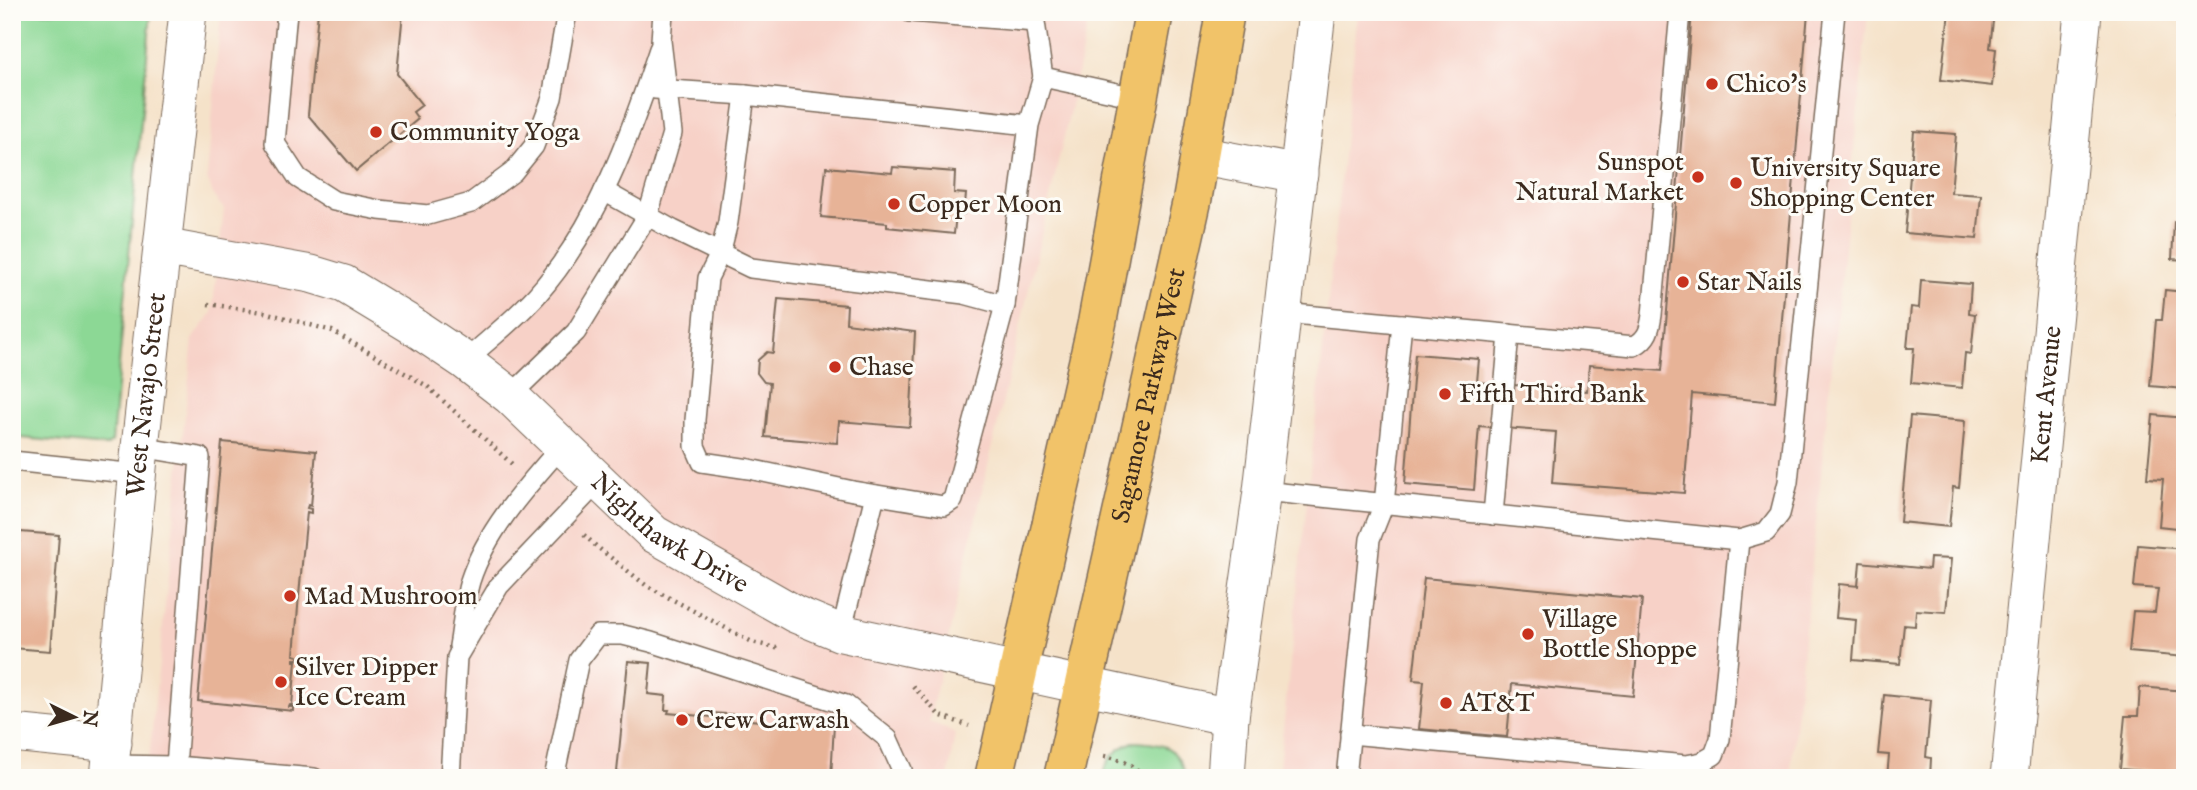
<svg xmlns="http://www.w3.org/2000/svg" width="2197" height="790" viewBox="0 0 2197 790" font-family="'IM FELL English',serif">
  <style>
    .built { fill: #f7d1c7 }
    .green { fill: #8cd895; stroke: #64815a; stroke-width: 2 }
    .building { fill: #e7b397 }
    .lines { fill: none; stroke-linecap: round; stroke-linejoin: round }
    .lane-casing { stroke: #7c6a5a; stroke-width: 22 }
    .street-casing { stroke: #7c6a5a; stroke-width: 39 }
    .highway-casing { stroke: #7c6a5a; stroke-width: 41 }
    .path { stroke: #7c6a5a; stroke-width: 4.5; stroke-dasharray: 2 5; stroke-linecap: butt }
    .lane { stroke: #fff; stroke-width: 19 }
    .street { stroke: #fff; stroke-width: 37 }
    .highway { stroke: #f1c369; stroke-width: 38 }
    .poi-dot { fill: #c8321e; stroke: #fdfcf7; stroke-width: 2.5 }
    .labels { text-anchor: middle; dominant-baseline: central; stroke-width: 6; stroke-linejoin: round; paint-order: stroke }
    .poi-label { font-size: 26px; fill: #3b2a1e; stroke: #fdfcf7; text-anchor: start }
    .street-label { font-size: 26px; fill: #3b2a1e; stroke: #fdfcf7 }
  </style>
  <rect width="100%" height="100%" fill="#fdfcf7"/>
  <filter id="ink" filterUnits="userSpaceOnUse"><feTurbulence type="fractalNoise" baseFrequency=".0143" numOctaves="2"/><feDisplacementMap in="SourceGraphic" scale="14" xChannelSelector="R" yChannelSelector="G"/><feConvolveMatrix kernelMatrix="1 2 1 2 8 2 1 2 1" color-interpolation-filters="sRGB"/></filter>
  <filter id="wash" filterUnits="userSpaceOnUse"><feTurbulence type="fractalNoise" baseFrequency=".00686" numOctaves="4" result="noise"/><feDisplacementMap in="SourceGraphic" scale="28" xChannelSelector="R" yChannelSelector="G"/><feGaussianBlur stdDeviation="1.57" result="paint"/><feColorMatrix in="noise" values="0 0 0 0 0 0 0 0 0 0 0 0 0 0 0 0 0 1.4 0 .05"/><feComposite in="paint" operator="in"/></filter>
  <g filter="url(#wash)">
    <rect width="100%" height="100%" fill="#f5e2c9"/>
    <g class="built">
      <path d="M221,12H1090L1069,115L929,721L955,733L948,778H147L193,339L212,313L224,209L214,197L207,178Z"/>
      <path d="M1358,12H1868L1790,778H1278Z"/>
    </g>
    <g class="green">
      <path d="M12,12H151L112,442L106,446L12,437Z"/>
      <path d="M1133,742C1164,743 1178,746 1186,778H1102C1107,758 1115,750 1133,742Z"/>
    </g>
    <g id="blocks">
      <g class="building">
        <path d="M318,12H403L397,74L422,105L413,112L418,119L356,171L308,115Z"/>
        <path d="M1692,12H1808L1775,402L1692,394L1684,493L1552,483L1556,432L1479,426L1474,490L1405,484L1415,354L1479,359L1477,382L1587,391L1589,365L1662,371Z"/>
        <path d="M1949,12H1994L1990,48L1996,49L1992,86L1941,80Z"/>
        <path d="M2181,77H2185V122L2177,121Z"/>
        <path d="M1914,131L1956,134L1951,193L1981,195L1977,239L1905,233Z"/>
        <path d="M826,167L892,173L893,167L955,172L954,193L966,194L964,214L956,213L954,234L887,227V223L821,217Z"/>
        <path d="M2174,222H2185V260L2172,259Z"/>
        <path d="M1921,280L1971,284L1969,313L1975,314L1971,354L1965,353L1962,388L1911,383L1914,348H1907L1911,307L1919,308Z"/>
        <path d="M2165,290L2185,292V389L2150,386L2156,320H2162Z"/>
        <path d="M778,299L847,305L846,323L915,332L910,427L839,421L837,443L765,437L770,383L764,382L757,373L758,360L767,352L773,353Z"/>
        <path d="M2153,415L2185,418V529L2159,526L2163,479L2147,478Z"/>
        <path d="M1910,416L1965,421L1959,488L1953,487L1949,527L1900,522Z"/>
        <path d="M222,442L316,451L311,506L308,505L307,508L311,509V513L307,512L299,595L294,655L298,656V659H294V661H296L292,705H290L289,707H293V711L198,701Z"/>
        <path d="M20,532L59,535L50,651L12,648V603H14Z"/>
        <path d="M2138,545L2185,549V657L2129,652L2133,611L2155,612L2158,589L2134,587Z"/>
        <path d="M1930,558L1951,559L1946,612L1916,610L1915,626L1904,625L1900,664L1853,660L1856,620L1836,618L1839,584L1858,586L1860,562L1929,569Z"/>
        <path d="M1424,578L1642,599L1633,696L1512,684L1507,737L1419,729L1424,681L1413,680Z"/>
        <path d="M628,661L651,663L648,694L666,696L665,710H669L668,713L712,717V713L740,715L739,719L782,723V720L834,724L831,778H668L617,772Z"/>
        <path d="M2140,687L2185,691V726L2181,774L2120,769L2125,716H2138Z"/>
        <path d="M1884,695L1931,700L1926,757L1931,758L1930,778H1887L1889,755L1878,754Z"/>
        <path d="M1399,773L1431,776V778H1399Z"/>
      </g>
    </g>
  </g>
  <g filter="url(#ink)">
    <use href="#blocks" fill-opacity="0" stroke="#7c6a5a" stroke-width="2"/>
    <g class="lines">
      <g class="lane-casing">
        <g id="lane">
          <path d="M287,12L275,143L298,178L334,201L379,210L428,215L471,203L513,172L534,146L552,98L567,12"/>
          <path d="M910,12L1035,22L1043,77L1140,98"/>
          <path d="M655,89L745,95"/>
          <path d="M1029,125L745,95L728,222L720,254L708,278L695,420V446L702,462L749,469L853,491L944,506L953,500L1005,305L1029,125L1043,77"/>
          <path d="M604,191L673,230L751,268L964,294L1005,305"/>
          <path d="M1283,313L1634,346C1648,339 1650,329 1652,315L1680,12"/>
          <path d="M465,361C488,340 515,319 536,296C598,226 630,136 659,49"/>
          <path d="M510,396L576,332L648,215L672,133L661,41L663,12"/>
          <path d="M12,461L137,474"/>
          <path d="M1262,491L1739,540L1766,532L1780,514L1788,482L1835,12"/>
          <path d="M1493,515L1509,334"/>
          <path d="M841,633L875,495"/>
          <path d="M459,646C463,625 464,601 470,581C487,529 527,486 562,446"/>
          <path d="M1350,734L1686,765L1702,762L1714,755L1720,739L1739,540"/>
          <path d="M111,765L176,766L200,457L140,447"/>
          <path d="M176,766L314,778"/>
          <path d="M450,778L457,657L499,586L599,481"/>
          <path d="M554,778L579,660L598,635H623L651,642L846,705L888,739L902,770L903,778"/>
          <path d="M1346,778L1370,539L1384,504L1402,324"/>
        </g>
      </g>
      <g class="street-casing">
        <g id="street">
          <path d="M1199,155L1299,174"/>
          <path id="s1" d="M162,247L311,274L344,284L410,324L465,361L510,396L654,534L795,614L841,633L1230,717"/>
          <path d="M12,733L113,743"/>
          <path id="s2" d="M109,778L140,447L188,12"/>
          <path d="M1226,778L1230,717L1262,491L1317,12"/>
          <path id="s3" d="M2009,778L2083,12"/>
        </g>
      </g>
      <g class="highway-casing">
        <g id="highway">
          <path d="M994,778L1097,323L1154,12"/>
          <path id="s4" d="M1063,778L1192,201L1225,12"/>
        </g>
      </g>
      <g class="path">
        <path d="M208,304L264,312L332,331L427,386L513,465"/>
        <path d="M584,535L596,546L647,586L752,642L780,649"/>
        <path d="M913,686L939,715L969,726"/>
        <path d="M1104,756C1122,760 1134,764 1145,778"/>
      </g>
      <use href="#lane" class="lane"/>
      <use href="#street" class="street"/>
      <use href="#highway" class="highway"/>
    </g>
  </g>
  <g class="poi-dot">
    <circle cx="1712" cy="84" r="7"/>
    <circle cx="376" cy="132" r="7"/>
    <circle cx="1698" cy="177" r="7"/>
    <circle cx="1736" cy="183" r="7"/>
    <circle cx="894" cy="204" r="7"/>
    <circle cx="1683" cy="282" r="7"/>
    <circle cx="835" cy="367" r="7"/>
    <circle cx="1445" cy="394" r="7"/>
    <circle cx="290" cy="596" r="7"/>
    <circle cx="1528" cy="634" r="7"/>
    <circle cx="281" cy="682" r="7"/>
    <circle cx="1446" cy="703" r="7"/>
    <circle cx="682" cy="720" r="7"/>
  </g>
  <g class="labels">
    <g class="poi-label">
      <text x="1726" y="84">Chico's</text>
      <text x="390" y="132">Community Yoga</text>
      <text x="1684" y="162" text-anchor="end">Sunspot<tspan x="1684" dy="30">Natural Market</tspan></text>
      <text x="1750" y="168">University Square<tspan x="1750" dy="30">Shopping Center</tspan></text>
      <text x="908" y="204">Copper Moon</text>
      <text x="1697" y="282">Star Nails</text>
      <text x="849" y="367">Chase</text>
      <text x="1459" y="394">Fifth Third Bank</text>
      <text x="304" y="596">Mad Mushroom</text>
      <text x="1542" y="619">Village<tspan x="1542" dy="30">Bottle Shoppe</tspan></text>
      <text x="295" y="667">Silver Dipper<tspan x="295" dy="30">Ice Cream</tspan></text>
      <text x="1460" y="703">AT&amp;T</text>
      <text x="696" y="720">Crew Carwash</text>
    </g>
    <g class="street-label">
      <text stroke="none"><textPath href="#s2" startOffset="385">West Navajo Street</textPath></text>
      <text stroke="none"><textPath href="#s3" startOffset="385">Kent Avenue</textPath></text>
      <text stroke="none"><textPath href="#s4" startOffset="392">Sagamore Parkway West</textPath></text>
      <text stroke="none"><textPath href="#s1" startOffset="598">Nighthawk Drive</textPath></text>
    </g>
  </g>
  <rect width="2197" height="790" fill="none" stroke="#fdfcf7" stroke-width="42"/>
  <g transform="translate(74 717) rotate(95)" stroke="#fdfcf7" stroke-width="5" paint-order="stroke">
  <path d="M0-5L12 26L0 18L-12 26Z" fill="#3b2a1e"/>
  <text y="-10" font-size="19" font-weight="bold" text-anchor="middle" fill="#3b2a1e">N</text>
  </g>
</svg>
